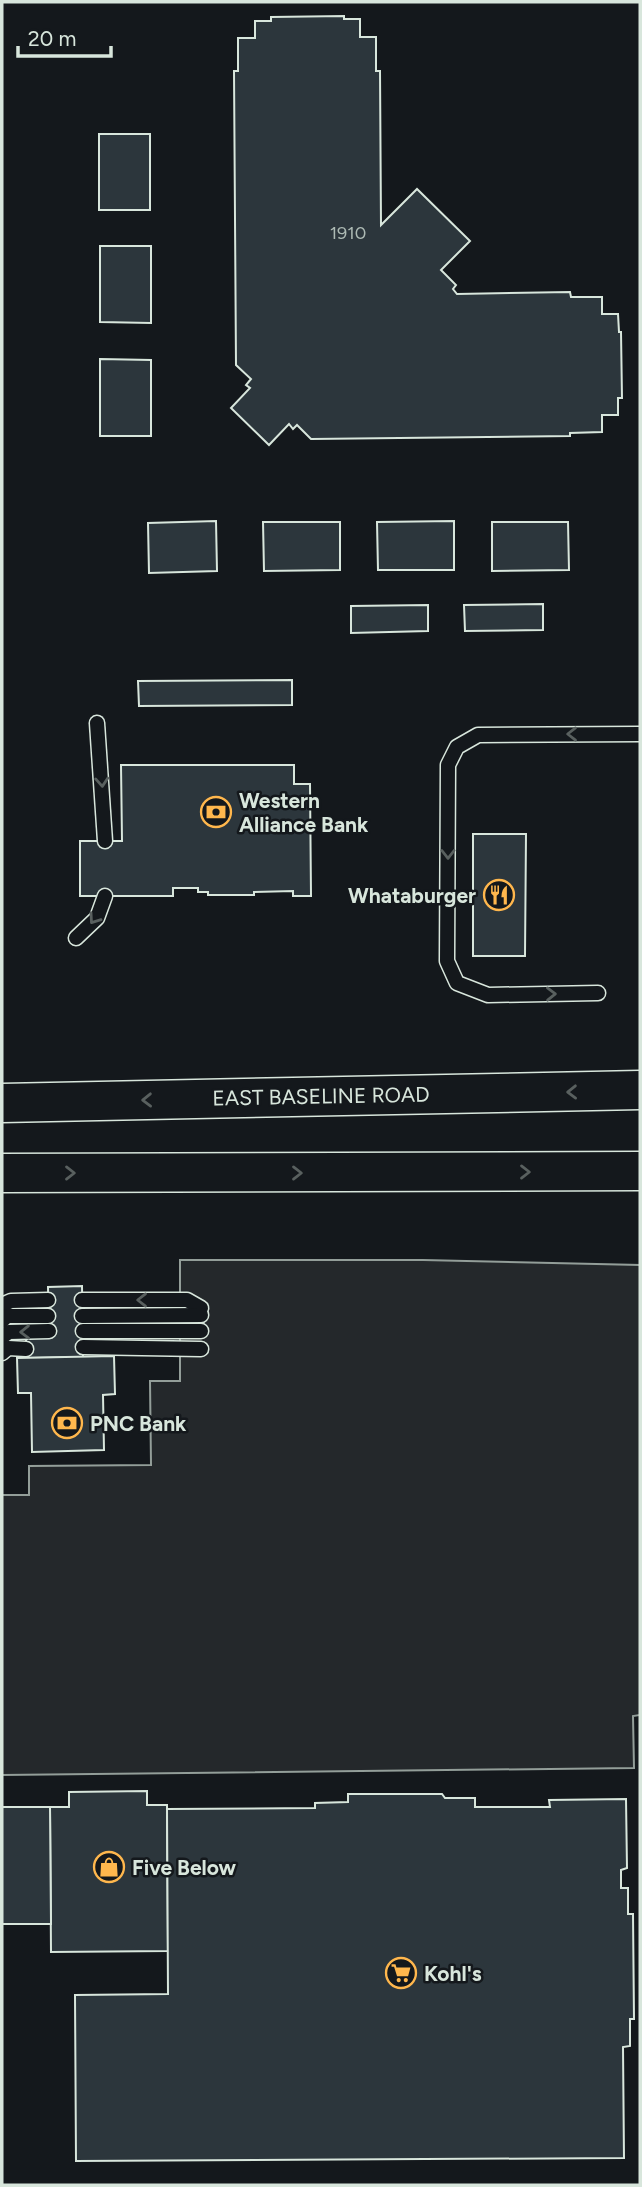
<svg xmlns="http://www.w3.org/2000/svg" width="642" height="2187" viewBox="0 0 642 2187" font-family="Figtree,sans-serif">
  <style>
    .parking { fill: #24282b; stroke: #939e99; stroke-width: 2 }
    .building { fill: #2c363c; stroke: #d8e6dc; stroke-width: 2 }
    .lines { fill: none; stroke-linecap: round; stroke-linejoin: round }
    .lane-casing { stroke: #d8e6dc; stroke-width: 17 }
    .primary-casing { stroke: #d8e6dc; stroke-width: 41 }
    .lane { stroke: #14181c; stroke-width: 14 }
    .primary { stroke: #14181c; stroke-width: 38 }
    .oneway { stroke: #59605f }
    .labels { text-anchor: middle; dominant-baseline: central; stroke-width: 5; stroke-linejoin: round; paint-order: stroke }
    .number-label { font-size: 18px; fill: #adbab4 }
    .poi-label { font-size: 21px; font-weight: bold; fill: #d8e6dc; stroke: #14181c; text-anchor: start }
    .street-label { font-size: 21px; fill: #d8e6dc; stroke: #14181c }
  </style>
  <rect width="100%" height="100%" fill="#14181c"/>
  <path class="parking" d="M180,1260H423L640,1265V1715L633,1716L634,1768L2,1775V1495H29V1466L151,1465L150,1381H180Z"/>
  <g class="building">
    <path d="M344,16V19H360V37H376V71H380L381,225L417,189L470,241L441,270L456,285L453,289L457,294L570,292L571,297H602V314H618L619,332H621L622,398H618V415H602V432L570,433V436L311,439L297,425L293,429L289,424L269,445L231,408L250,388L246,385L251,379L236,365L234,71H238V38H255V21H271V17Z"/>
    <rect x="99" y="134" width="51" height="76"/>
    <path d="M100,246H151V323L100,322Z"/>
    <path d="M100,359L151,360V436H100Z"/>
    <path d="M216,521L217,571L149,573L148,523Z"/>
    <path d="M454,521V570H378L377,522Z"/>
    <path d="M263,522H340V570L264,571Z"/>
    <path d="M492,522H568L569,570L492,571Z"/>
    <path d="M543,604V630L465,631L464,605Z"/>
    <path d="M428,605V631L351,633V606Z"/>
    <path d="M292,680V705L139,706L138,681Z"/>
    <path d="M121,765H294V784H310L311,896H293V891L254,892V895H208V892H198V888H173V896H80V841H122Z"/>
    <path d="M473,834H526L525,956H473Z"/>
    <path d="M82,1286L83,1357L26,1358V1338H49L48,1287Z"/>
    <path d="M114,1356L115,1394L103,1395L104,1450L32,1452L31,1393H18L17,1358Z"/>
    <path d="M147,1791V1805H167L168,1951L51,1952L50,1807H69V1792Z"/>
    <path d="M348,1794H442L445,1798H475V1807H550L549,1800L626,1799L627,1868L621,1870V1888H628V1914H633L634,2019H630V2046L623,2047L624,2158L76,2161L75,1995L168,1994L167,1809L315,1808V1803L348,1802Z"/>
    <path d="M2,1807H50L51,1924H2Z"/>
  </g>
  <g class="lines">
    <g class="lane-casing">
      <g id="lane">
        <path d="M97,723L105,841"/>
        <path d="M76,938L97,918L105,896"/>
        <path d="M598,993L488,995L457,983L447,961L448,765L457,747L478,735L640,734"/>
        <path d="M82,1300H187L201,1308"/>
        <path d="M2,1305L11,1301L48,1300"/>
        <path d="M82,1316L201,1315"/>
        <path d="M2,1321L7,1316H48"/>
        <path d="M83,1331H201"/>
        <path d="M2,1337L9,1332L49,1331"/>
        <path d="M83,1347L201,1349"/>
        <path d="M2,1353L8,1348L26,1349"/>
      </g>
    </g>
    <g class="primary-casing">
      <g id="primary">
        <path d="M2,1103L640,1090"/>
        <path d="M2,1173L640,1171"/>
      </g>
    </g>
    <use href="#lane" class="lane"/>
    <use href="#primary" class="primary"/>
  </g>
  <defs><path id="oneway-chevron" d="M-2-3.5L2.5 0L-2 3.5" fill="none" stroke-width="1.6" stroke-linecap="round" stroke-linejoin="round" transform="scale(1.75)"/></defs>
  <g class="oneway">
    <use href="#oneway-chevron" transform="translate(572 734) rotate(180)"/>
    <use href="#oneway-chevron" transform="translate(102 782) rotate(86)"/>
    <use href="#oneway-chevron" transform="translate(448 854) rotate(90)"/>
    <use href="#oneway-chevron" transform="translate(94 919) rotate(125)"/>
    <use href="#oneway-chevron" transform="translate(551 994) rotate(-1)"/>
    <use href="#oneway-chevron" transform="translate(572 1092) rotate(179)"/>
    <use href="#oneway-chevron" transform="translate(147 1100) rotate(179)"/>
    <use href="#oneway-chevron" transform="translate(525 1172)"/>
    <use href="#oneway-chevron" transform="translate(70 1173)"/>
    <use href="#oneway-chevron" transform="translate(297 1173)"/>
    <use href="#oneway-chevron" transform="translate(142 1300) rotate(180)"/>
    <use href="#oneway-chevron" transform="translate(25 1332) rotate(179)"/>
  </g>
  <defs>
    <g id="bank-ring" transform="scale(1.575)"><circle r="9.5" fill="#14181c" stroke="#ffb74d" stroke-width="1.5"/><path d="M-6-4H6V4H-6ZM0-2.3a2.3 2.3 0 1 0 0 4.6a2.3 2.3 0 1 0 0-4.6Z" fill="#ffb74d"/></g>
    <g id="restaurant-ring" transform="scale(1.575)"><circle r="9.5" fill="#14181c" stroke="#ffb74d" stroke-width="1.5"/><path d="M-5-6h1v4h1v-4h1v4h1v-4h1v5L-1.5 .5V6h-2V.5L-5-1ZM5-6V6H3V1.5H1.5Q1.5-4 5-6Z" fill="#ffb74d"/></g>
    <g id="shop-ring" transform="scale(1.575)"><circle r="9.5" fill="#14181c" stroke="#ffb74d" stroke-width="1.5"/><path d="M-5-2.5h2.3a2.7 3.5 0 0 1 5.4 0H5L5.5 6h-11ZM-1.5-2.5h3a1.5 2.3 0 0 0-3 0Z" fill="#ffb74d"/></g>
    <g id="supermarket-ring" transform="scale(1.575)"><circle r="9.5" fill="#14181c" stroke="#ffb74d" stroke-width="1.5"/><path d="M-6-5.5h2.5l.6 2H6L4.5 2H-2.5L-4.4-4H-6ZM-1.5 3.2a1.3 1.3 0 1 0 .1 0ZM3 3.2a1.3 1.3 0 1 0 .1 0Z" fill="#ffb74d"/></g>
  </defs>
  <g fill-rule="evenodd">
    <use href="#bank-ring" x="216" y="812"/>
    <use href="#restaurant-ring" x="499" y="895"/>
    <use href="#bank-ring" x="67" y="1423"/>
    <use href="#shop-ring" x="109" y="1867"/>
    <use href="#supermarket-ring" x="401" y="1973"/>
  </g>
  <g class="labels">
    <g class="number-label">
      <text x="348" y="233">1910</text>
    </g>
    <g class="poi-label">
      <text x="239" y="800">Western<tspan x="239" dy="24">Alliance Bank</tspan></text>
      <text x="476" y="895" text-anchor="end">Whataburger</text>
      <text x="90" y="1423">PNC Bank</text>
      <text x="132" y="1867">Five Below</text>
      <text x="424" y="1973">Kohl's</text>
    </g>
    <g class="street-label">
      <text transform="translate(321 1096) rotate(-1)">EAST BASELINE ROAD</text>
    </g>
  </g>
  <rect width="642" height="2187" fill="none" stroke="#d8e6dc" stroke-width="7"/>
  <path d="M18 46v10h93v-10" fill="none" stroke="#d8e6dc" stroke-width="3.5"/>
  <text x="28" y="46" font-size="21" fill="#d8e6dc" stroke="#14181c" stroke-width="5" paint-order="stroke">20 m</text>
</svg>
